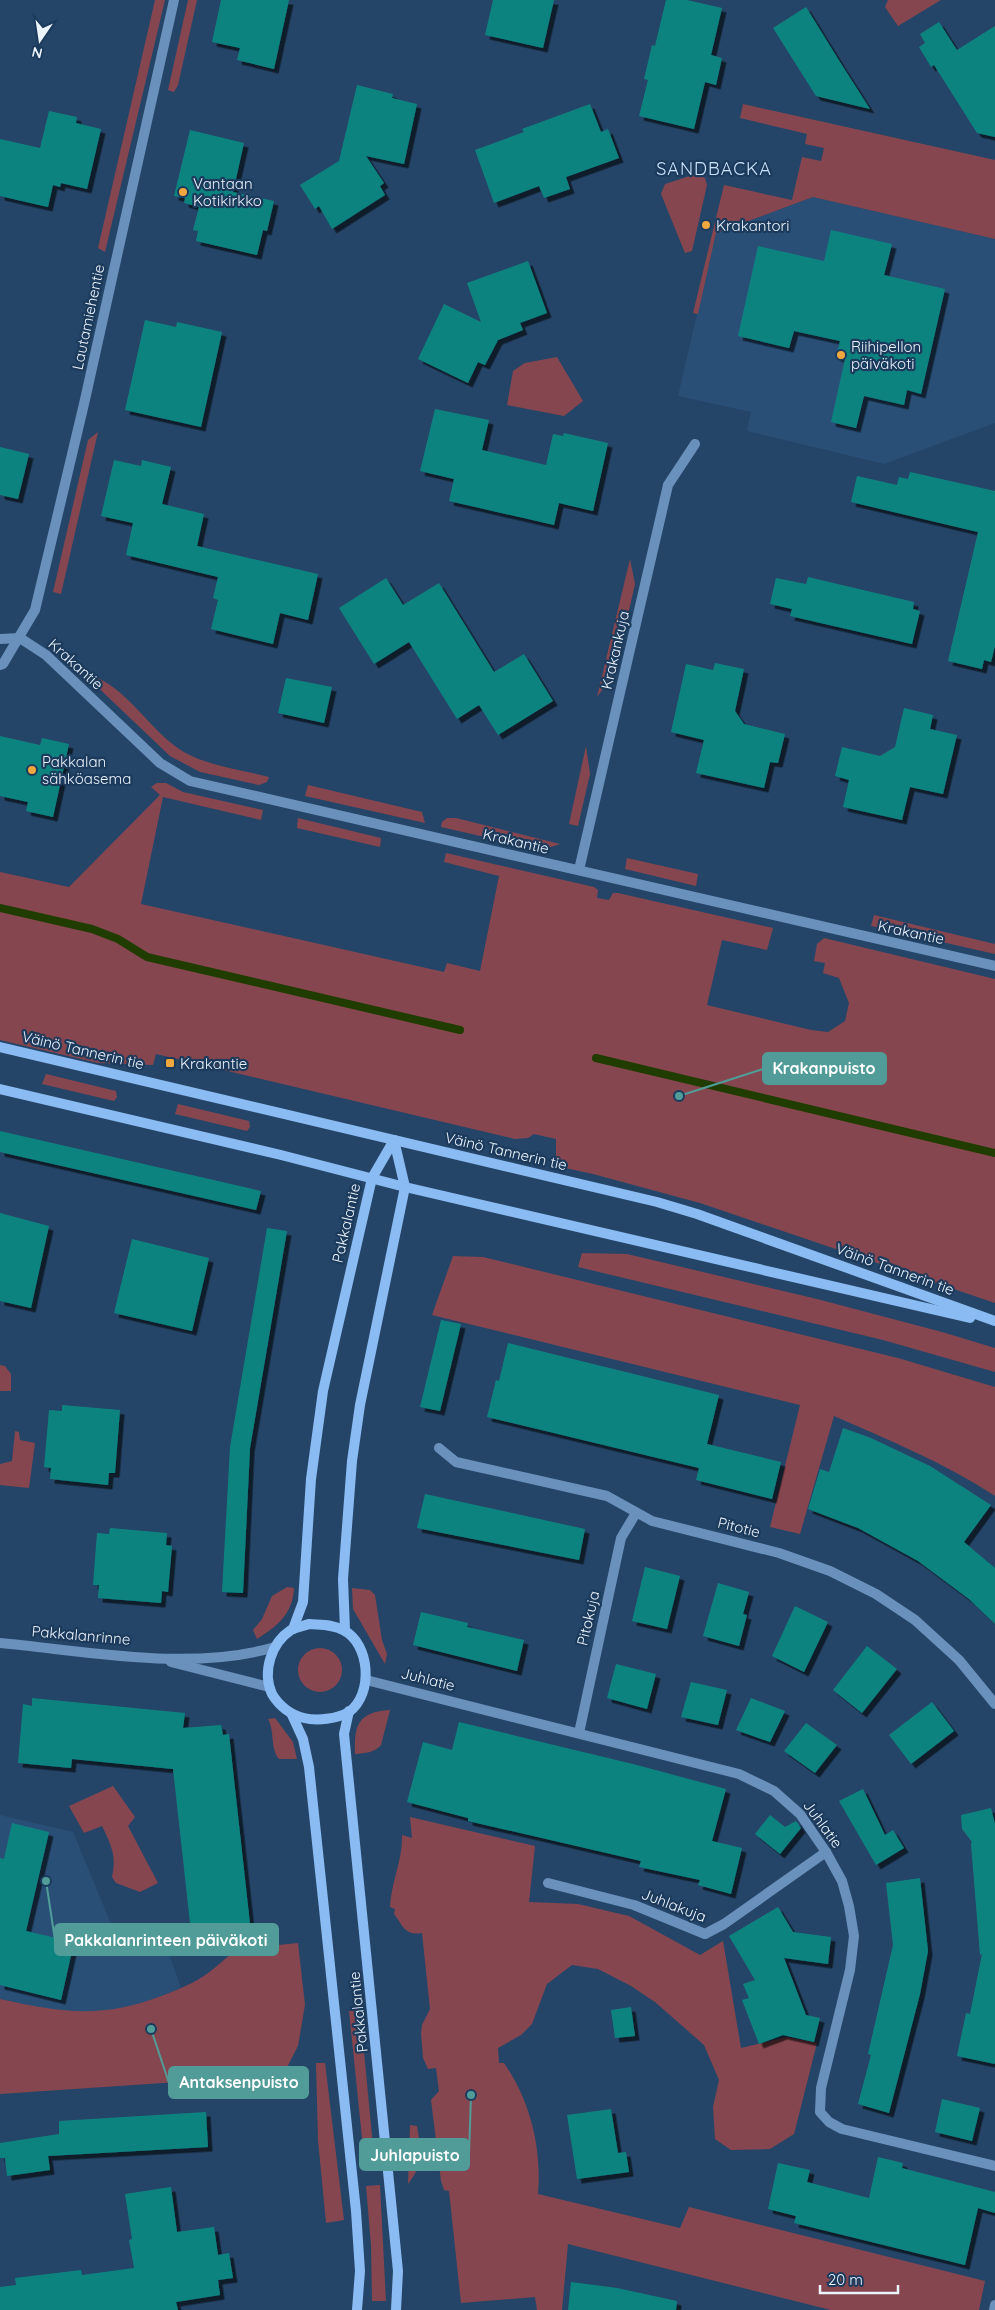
<svg xmlns="http://www.w3.org/2000/svg" width="995" height="2310" viewBox="0 0 995 2310" font-family="Quicksand,sans-serif">
  <style>
    .built { fill: #294f77 }
    .green { fill: #86464f }
    .lines { fill: none; stroke-linecap: round; stroke-linejoin: round }
    .stream { stroke: #213c00; stroke-width: 8 }
    .building { fill: #0f8380; filter: url(#shadow) }
    .street { stroke: #6a91bc; stroke-width: 10 }
    .secondary { stroke: #8abbf2; stroke-width: 10 }
    .poi-dot { fill: #f0a73e; stroke: #1b3a5c; stroke-width: 2 }
    .labels { text-anchor: middle; dominant-baseline: central; stroke-width: 4.5; stroke-linejoin: round; paint-order: stroke }
    .poi-label { font-size: 15px; fill: #ecf4fc; stroke: #1b3a5c; text-anchor: start }
    .street-label { font-size: 15px; fill: #ecf4fc; stroke: #1b3a5c }
    .quarter-label { font-size: 18px; letter-spacing: 1px; fill: #cde3fc; stroke: #1b3a5c }
    .leader { fill: none; stroke: #519c99; stroke-width: 2 }
    .callout-dot { fill: #519c99; stroke: #1b3a5c; stroke-width: 2 }
    .callout { fill: #519c99; stroke: #519c99; stroke-width: 2 }
    .callout-label { font-size: 16px; text-anchor: middle; font-weight: bold; fill: #fff }
  </style>
  <defs>
    <filter id="shadow"><feDropShadow dx="4.5" dy="4.5" stdDeviation="0" flood-color="#0009"/></filter>
  </defs>
  <rect width="100%" height="100%" fill="#254568"/>
  <g class="built">
    <path d="M813,197L995,239V423L884,464L747,431L751,412L678,396L716,233Z"/>
    <path d="M0,1815L73,1832L113,1929L163,1937L181,1988L139,2005L106,2012H73L42,2009L0,1999Z"/>
  </g>
  <g class="green">
    <path d="M155,0H165L105,252L98,248Z"/>
    <path d="M188,0H197L178,85L174,92L168,90Z"/>
    <path d="M888,0H941L898,26L885,7Z"/>
    <path d="M743,104L995,160V239L813,197L716,233L698,314L693,313L724,185L792,200L802,157L821,161L824,148L805,144L807,134L740,118Z"/>
    <path d="M696,174L705,178L707,185L692,251L685,253L661,194L665,184Z"/>
    <path d="M557,357L583,401L564,416L507,405L513,371L525,363Z"/>
    <path d="M98,432L61,594L53,592L88,440Z"/>
    <path d="M630,559L635,584L615,672L597,697Z"/>
    <path d="M91,675C126,688 146,724 175,746C199,765 239,769 269,777L267,782L259,785L200,772L170,756L87,677Z"/>
    <path d="M586,746L590,774L578,826L569,824Z"/>
    <path d="M157,783H166L183,792L263,810L261,820L163,797L141,904L444,972L447,963L480,971L499,876L444,862L446,853L594,887L598,890L597,898L609,900L613,893H618L773,928L767,950L722,940L707,1005L811,1030L828,1032L845,1021L849,1003L839,978L823,973L825,963L814,961L817,944L824,938L995,979V1303L700,1203L593,1174L556,1166V1139L534,1134L528,1138L515,1139L156,1054L153,1065L98,1063L0,1040V872L69,887L160,795L151,787Z"/>
    <path d="M308,785L422,812L425,823L305,796Z"/>
    <path d="M298,818L381,838L380,847L297,828Z"/>
    <path d="M447,818H456L560,844L542,850L441,827L442,822Z"/>
    <path d="M627,858L698,874L696,886L625,869Z"/>
    <path d="M874,915L995,944V954L871,926Z"/>
    <path d="M46,1074L116,1091L117,1097L114,1101L42,1084Z"/>
    <path d="M178,1104L249,1121L250,1127L247,1131L175,1114Z"/>
    <path d="M582,1253L627,1254L817,1299L942,1332L995,1348V1372L883,1340L578,1267Z"/>
    <path d="M453,1256L483,1257L898,1358L995,1387V1496C945,1463 889,1440 834,1416L800,1534L770,1527L800,1405L432,1315Z"/>
    <path d="M0,1365L5,1366L11,1374V1391H0Z"/>
    <path d="M15,1431L19,1432L20,1440L35,1443L29,1488L0,1485V1464L12,1461Z"/>
    <path d="M287,1587L294,1588C293,1613 278,1626 257,1639L253,1630L262,1619L272,1596Z"/>
    <path d="M352,1588L370,1590L375,1595L382,1640L387,1654L385,1664L353,1609Z"/>
    <circle cx="320" cy="1670" r="22"/>
    <path d="M390,1710L381,1745C374,1753 365,1753 355,1754C354,1725 358,1712 390,1710Z"/>
    <path d="M275,1718L293,1742L297,1759H279C270,1749 275,1731 268,1719Z"/>
    <path d="M113,1786L135,1817L128,1826L158,1883L140,1892L116,1883L112,1877C117,1857 111,1844 102,1826L84,1833L69,1806Z"/>
    <path d="M410,1817L535,1846L529,1902L578,1904L629,1916L700,1955L723,1941L741,2048L787,2037L817,2043L794,2134L770,2149L731,2150L715,2139L713,2107L719,2080L704,2045L655,2002L631,1986L598,1969L572,1965L547,1984L532,2024L521,2035L498,2048L499,2063H504C530,2100 542,2148 538,2194L680,2228L689,2207L985,2281L979,2310H831L568,2244L562,2310H537L535,2297L461,2303L449,2191L444,2190L441,2181L431,2100L439,2091L436,2068L428,2069L423,2058L421,2033L422,2025L430,2009L422,1933C405,1936 404,1927 394,1914L395,1909L390,1907C391,1882 403,1860 402,1835L412,1838Z"/>
    <path d="M251,1936L268,1946L298,1943L305,2005L298,2046L283,2075L0,2094V1999C63,2013 102,2019 164,1995C179,1989 195,1983 208,1973C223,1962 237,1948 251,1936Z"/>
    <path d="M360,2010L375,2167H365L349,2011Z"/>
    <path d="M316,2063H325L344,2220L326,2223L318,2140Z"/>
    <path d="M410,2125L417,2126C421,2153 426,2160 408,2184Z"/>
    <path d="M380,2185L386,2301H372L371,2245L366,2186Z"/>
  </g>
  <g class="lines">
    <g class="stream">
      <path d="M0,908L92,929L118,939L147,957L460,1030"/>
      <path d="M596,1058L995,1153"/>
    </g>
  </g>
  <g class="building">
    <path d="M221,0H289L274,69L237,60L240,48L212,42Z"/>
    <path d="M493,0H554L543,48L485,35Z"/>
    <path d="M666,0H687L722,8L711,55L722,58L716,85L705,82L694,129L639,116L648,80L644,79L652,45L655,46Z"/>
    <path d="M806,7L840,62L870,109L816,96L773,28Z"/>
    <path d="M939,22L957,50L995,26V137L977,133L934,65L931,67L919,47L925,43L920,34Z"/>
    <path d="M357,85L393,94L392,98L417,104L404,164L366,156L384,183L380,186L385,195L332,229L319,206L315,209L300,185L339,161Z"/>
    <path d="M590,104L601,132L608,129L619,158L566,177L570,189L544,198L539,186L494,203L475,150L524,132L522,129Z"/>
    <path d="M49,111L77,117L76,123L101,129L87,189L61,183L60,187L53,185L48,207L0,196V139L40,148Z"/>
    <path d="M190,130L244,143L233,192L274,201L267,231L263,230L257,255L196,241L198,231L193,230L199,207L184,203L185,198L174,196Z"/>
    <path d="M831,230L892,244L884,275L945,289L921,394L907,390L904,405L864,396L856,428L831,422L845,359L836,357L840,341L794,331L789,348L738,336L758,246L824,261Z"/>
    <path d="M528,261L547,313L520,323L523,330L498,340L485,365L478,362L468,383L418,359L444,304L481,322L467,283Z"/>
    <path d="M145,320L176,327L177,322L222,332L201,427L125,410Z"/>
    <path d="M435,409L489,420L482,450L546,465L553,434L563,436L564,433L608,443L593,511L559,503L554,525L449,501L454,479L420,471Z"/>
    <path d="M0,447L29,454L18,499L0,495Z"/>
    <path d="M114,460L141,466L142,460L171,467L162,504L204,514L197,546L318,574L308,620L280,613L273,644L211,629L218,600L213,598L218,577L126,555L133,523L101,516Z"/>
    <path d="M910,472L995,491V646L991,662L984,660L982,669L948,661L978,532L851,502L857,476L897,485L899,477L908,479Z"/>
    <path d="M808,577L914,602L913,609L920,611L912,644L790,616L792,609L770,604L776,578L806,584Z"/>
    <path d="M386,578L403,605L439,583L494,672L524,654L553,701L498,735L479,705L457,719L409,642L374,664L339,608Z"/>
    <path d="M715,663L744,669L735,711L744,724L785,734L778,763L770,762L764,788L696,773L704,740L671,732L686,664L713,670Z"/>
    <path d="M286,678L332,687L324,723L278,713Z"/>
    <path d="M904,708L933,715L930,729L957,735L943,794L910,787L902,820L843,807L849,780L835,776L842,747L880,756L895,747Z"/>
    <path d="M0,736L40,745L42,738L69,744L53,817L26,811L28,802L0,796Z"/>
    <path d="M0,1131L261,1191L256,1210L0,1152Z"/>
    <path d="M0,1213L49,1226L31,1308L0,1301Z"/>
    <path d="M267,1228L287,1231L250,1448L243,1593L222,1592L230,1447Z"/>
    <path d="M132,1239L209,1258L192,1331L114,1313Z"/>
    <path d="M441,1320L461,1324L440,1411L420,1407Z"/>
    <path d="M508,1343L719,1395L707,1444L781,1462L772,1499L696,1480L699,1468L487,1417L496,1380L499,1381Z"/>
    <path d="M62,1405L120,1410L115,1473H109L108,1485L50,1479L51,1468L44,1467L49,1410L62,1411Z"/>
    <path d="M843,1428L871,1438L930,1466L991,1505L964,1542L995,1568V1624L969,1599L918,1561L858,1528L808,1509L820,1469L829,1472Z"/>
    <path d="M425,1494L585,1529L579,1560L417,1528Z"/>
    <path d="M110,1528L167,1533L166,1545L172,1546L168,1592L162,1591L161,1603L98,1598L99,1585H93L97,1533L109,1534Z"/>
    <path d="M645,1567L680,1576L667,1629L632,1621Z"/>
    <path d="M718,1583L749,1592L743,1614L747,1615L739,1646L703,1636Z"/>
    <path d="M795,1606L828,1622L804,1672L772,1656Z"/>
    <path d="M421,1612L468,1623L467,1627L524,1640L517,1671L413,1645Z"/>
    <path d="M867,1646L897,1669L862,1713L833,1690Z"/>
    <path d="M616,1664L656,1674L647,1709L607,1698Z"/>
    <path d="M691,1682L727,1690L718,1725L681,1717Z"/>
    <path d="M32,1698L185,1713L183,1728L221,1725L223,1735L229,1734L251,1933L192,1941L173,1769L72,1759L71,1768L18,1763L23,1704L32,1706Z"/>
    <path d="M751,1698L785,1711L770,1742L736,1730Z"/>
    <path d="M932,1702L954,1731L911,1764L889,1735Z"/>
    <path d="M459,1722L637,1765L726,1789L712,1841L742,1848L731,1894L698,1885L700,1880L639,1867L641,1861L468,1821V1818L407,1802L423,1742L452,1750Z"/>
    <path d="M806,1723L837,1745L815,1773L784,1751Z"/>
    <path d="M863,1789L885,1835L893,1830L904,1848L876,1865L839,1801Z"/>
    <path d="M991,1808L995,1824V2064L957,2056L966,2013L970,2014L982,1954L980,1955L971,1844L972,1842L962,1829L961,1815Z"/>
    <path d="M770,1815L785,1827L796,1821L801,1828L780,1854L755,1834Z"/>
    <path d="M12,1823L49,1832L26,1931L74,1942L61,2000L0,1985V1858L4,1859Z"/>
    <path d="M920,1878L928,1951L920,1994L889,2113L858,2104L871,2055L868,2054L893,1945L886,1883Z"/>
    <path d="M778,1907L793,1932L831,1937L828,1964L784,1958L806,2015L820,2018L814,2042L783,2035L759,2044L742,2000L749,1998L743,1984L755,1980L729,1936Z"/>
    <path d="M631,2007L635,2036L615,2038L611,2010Z"/>
    <path d="M942,2099L980,2108L972,2141L935,2132Z"/>
    <path d="M611,2109L618,2153L626,2152L629,2172L577,2179L567,2115Z"/>
    <path d="M206,2112L208,2147L48,2156L50,2170L7,2176L5,2158H0V2143L59,2134V2121Z"/>
    <path d="M878,2157L903,2163L902,2168L995,2192V2213L978,2208L965,2265L794,2223L796,2216L768,2209L778,2163L810,2170L807,2182L869,2198Z"/>
    <path d="M171,2187L177,2232L214,2227L218,2255L229,2253L233,2278L218,2280L220,2295L176,2302L178,2310H0V2287L16,2285L15,2278L81,2270L82,2275L134,2268L129,2240L132,2239L125,2194Z"/>
    <path d="M571,2282L617,2288L677,2301L676,2310H568Z"/>
  </g>
  <g class="lines">
    <g class="street">
      <path d="M20,638L46,655L160,763L190,781L995,966"/>
      <path d="M0,639L20,638"/>
      <path d="M0,665L3,664L35,610L84,404L174,0"/>
      <path d="M579,870L668,485L695,444"/>
      <path d="M439,1448L456,1462L607,1496L652,1521L779,1553L830,1571L876,1594L915,1620L959,1660L995,1704"/>
      <path d="M0,1643C87,1651 191,1672 275,1647"/>
      <path d="M171,1662L269,1687"/>
      <path d="M366,1680L739,1774L774,1791L800,1814L826,1852L842,1881L849,1906L854,1936L850,1970L821,2088L820,2112L829,2122L842,2129L995,2166"/>
      <path d="M579,1733L621,1538L636,1513"/>
      <path d="M548,1883L634,1905L705,1934L724,1924L826,1852"/>
      <path d="M994,2310L995,2305"/>
    </g>
    <g class="secondary">
      <path d="M0,1047L657,1202L697,1214L995,1321"/>
      <path d="M0,1089L281,1155L405,1187L970,1318"/>
      <path d="M309,1624C321,1625 332,1624 343,1630C370,1643 374,1694 349,1712C337,1719 317,1721 304,1718C291,1715 279,1706 272,1694C262,1672 271,1643 291,1630C296,1627 304,1626 309,1624Z"/>
      <path d="M293,1629L303,1602L311,1479L323,1391L372,1178L394,1140"/>
      <path d="M345,1630L343,1579L352,1461L360,1405L405,1187L394,1140"/>
      <path d="M349,1711L344,1734L398,2271L396,2310"/>
      <path d="M292,1715L303,1739L309,1767L356,2211L360,2271L357,2310"/>
    </g>
  </g>
  <g class="poi-dot">
    <circle cx="183" cy="192" r="5"/>
    <circle cx="706" cy="225" r="5"/>
    <circle cx="841" cy="355" r="5"/>
    <circle cx="32" cy="770" r="5"/>
    <rect x="165" y="1058" width="10" height="10" rx="2.5"/>
  </g>
  <g class="labels">
    <g class="poi-label">
      <text x="193" y="183">Vantaan<tspan x="193" dy="17">Kotikirkko</tspan></text>
      <text x="716" y="225">Krakantori</text>
      <text x="851" y="346">Riihipellon<tspan x="851" dy="17">päiväkoti</tspan></text>
      <text x="42" y="761">Pakkalan<tspan x="42" dy="17">sähköasema</tspan></text>
      <text x="180" y="1063">Krakantie</text>
    </g>
    <g class="street-label">
      <text transform="translate(88 317) rotate(-78)">Lautamiehentie</text>
      <text transform="translate(615 650) rotate(-77)">Krakankuja</text>
      <text transform="translate(76 664) rotate(42)">Krakantie</text>
      <text transform="translate(516 841) rotate(13)">Krakantie</text>
      <text transform="translate(911 932) rotate(12)">Krakantie</text>
      <text transform="translate(83 1050) rotate(13)">Väinö Tannerin tie</text>
      <text transform="translate(506 1151) rotate(13)">Väinö Tannerin tie</text>
      <text transform="translate(346 1223) rotate(-77)">Pakkalantie</text>
      <text transform="translate(895 1269) rotate(20)">Väinö Tannerin tie</text>
      <text transform="translate(739 1527) rotate(14)">Pitotie</text>
      <text transform="translate(588 1618) rotate(-77)">Pitokuja</text>
      <text transform="translate(81 1635) rotate(5)">Pakkalanrinne</text>
      <text transform="translate(428 1679) rotate(14)">Juhlatie</text>
      <text transform="translate(823 1824) rotate(54)">Juhlatie</text>
      <text transform="translate(674 1905) rotate(21)">Juhlakuja</text>
      <text transform="translate(358 2012) rotate(-96)">Pakkalantie</text>
    </g>
    <g class="quarter-label">
      <text x="714" y="168">SANDBACKA</text>
    </g>
  </g>
  <path class="leader" d="M679 1096L763 1069M46 1881L55 1940M151 2029L169 2083M471 2095L469 2155"/>
  <g class="callout-dot">
    <circle cx="679" cy="1096" r="5"/>
    <circle cx="46" cy="1881" r="5"/>
    <circle cx="151" cy="2029" r="5"/>
    <circle cx="471" cy="2095" r="5"/>
  </g>
  <g class="callout">
    <rect x="763" y="1053" width="123" height="31" rx="5"/>
    <rect x="55" y="1924" width="223" height="31" rx="5"/>
    <rect x="169" y="2067" width="139" height="31" rx="5"/>
    <rect x="360" y="2139" width="109" height="31" rx="5"/>
  </g>
  <g class="callout-label">
    <text x="824" y="1074">Krakanpuisto</text>
    <text x="166" y="1946">Pakkalanrinteen päiväkoti</text>
    <text x="239" y="2088">Antaksenpuisto</text>
    <text x="415" y="2161">Juhlapuisto</text>
  </g>
  <g transform="translate(40 40) rotate(193)" stroke="#1b3a5c" stroke-width="4" paint-order="stroke">
  <path d="M0-4L9 19L0 12L-9 19Z" fill="#ecf4fc"/>
  <text y="-8" font-size="14" font-weight="bold" text-anchor="middle" fill="#ecf4fc">N</text>
  </g>
  <path d="M820 2285v8h78v-8" fill="none" stroke="#ecf4fc" stroke-width="2.5"/>
  <text x="828" y="2285" font-size="15" fill="#ecf4fc" stroke="#1b3a5c" stroke-width="4" paint-order="stroke">20 m</text>
</svg>
